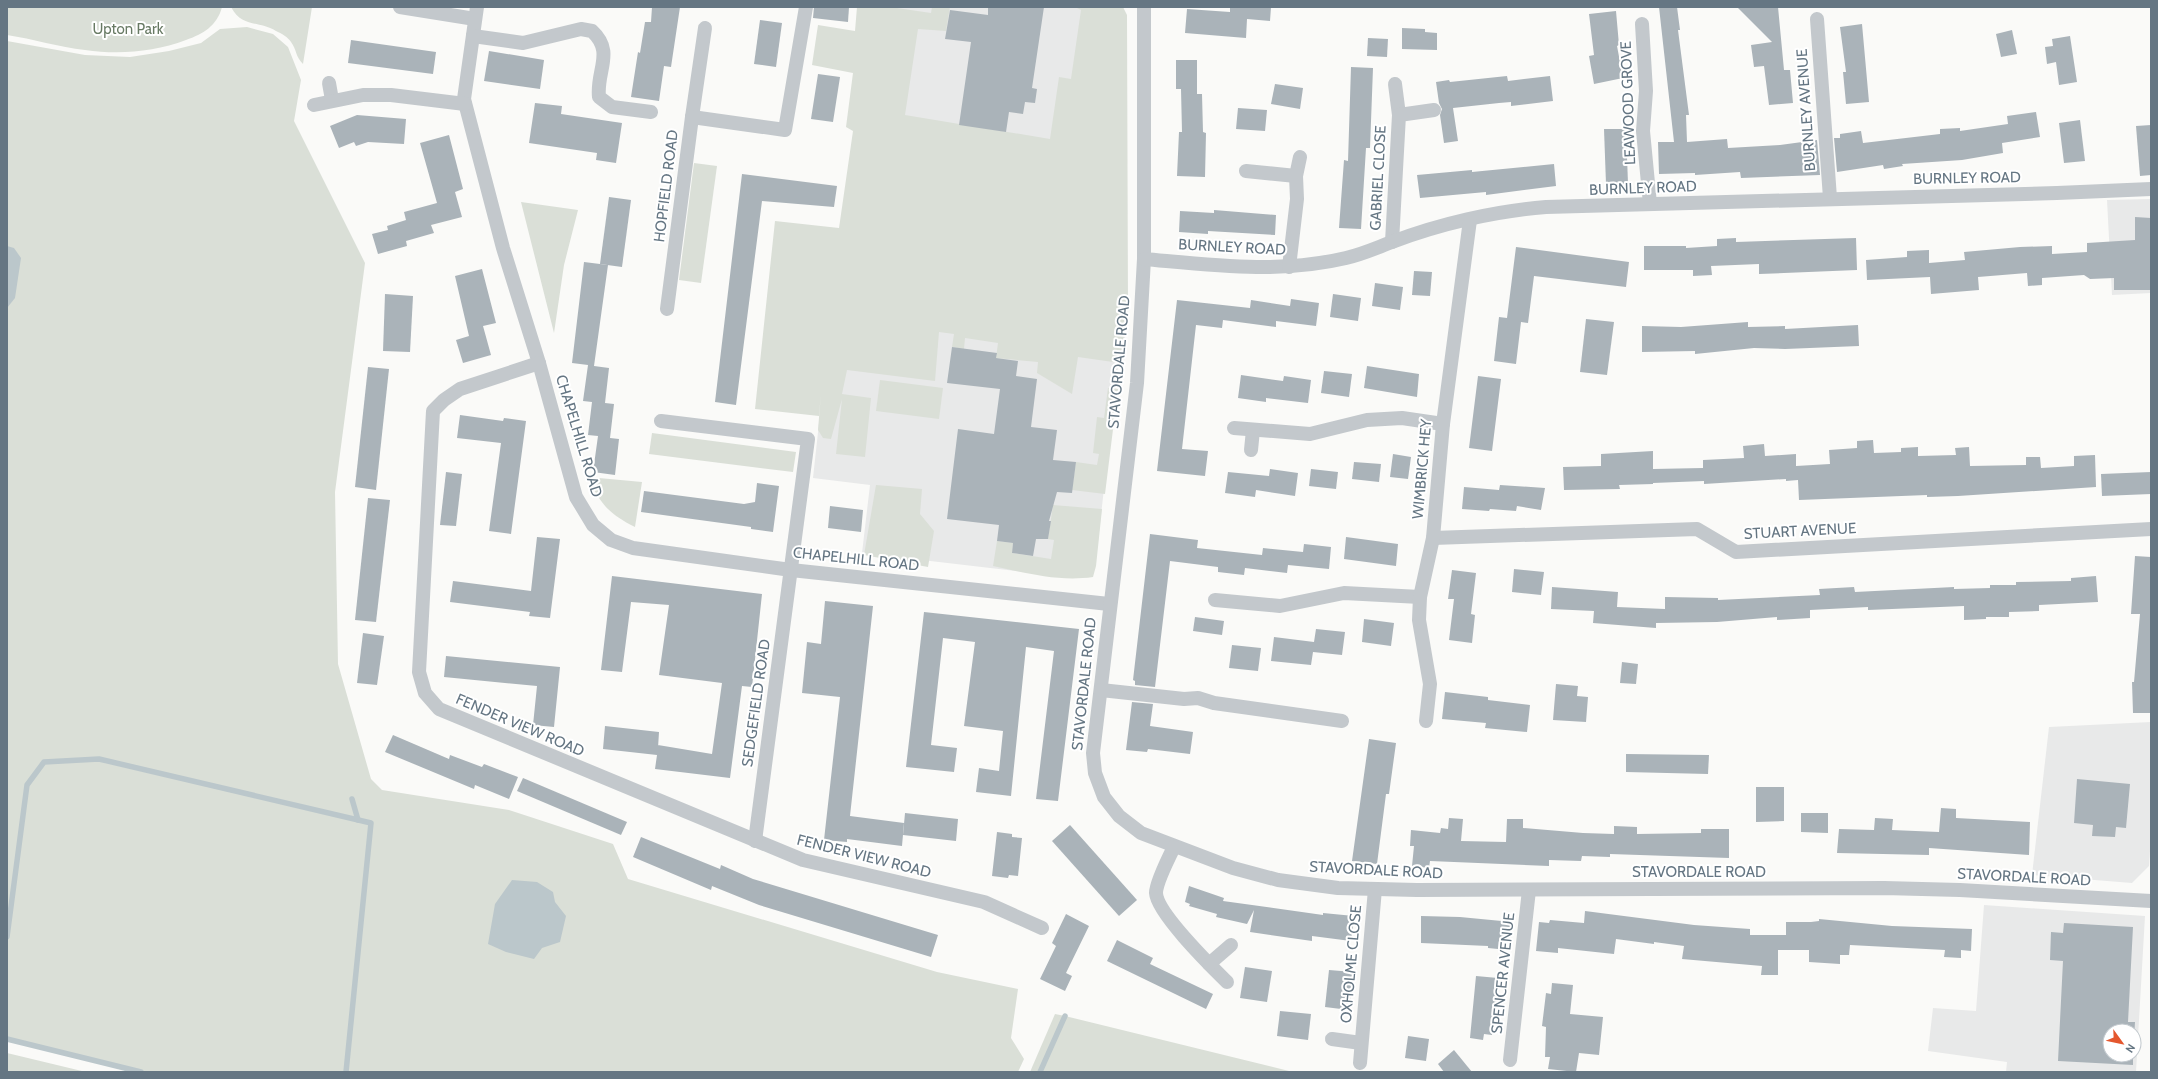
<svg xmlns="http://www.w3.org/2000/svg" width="2158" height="1079" viewBox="0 0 2158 1079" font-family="Cabin,sans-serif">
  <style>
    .built { fill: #e8e9e9; fill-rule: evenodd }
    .green { fill: #dadfd7 }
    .water { fill: #bbc7cb }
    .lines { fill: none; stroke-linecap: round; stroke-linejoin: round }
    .stream { stroke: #bbc7cb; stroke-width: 5.5 }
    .building { fill: #aab3b9 }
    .street { stroke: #c3c8cc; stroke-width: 14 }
    .labels { text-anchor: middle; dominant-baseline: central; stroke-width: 4; stroke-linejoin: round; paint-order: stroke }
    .park-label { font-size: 15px; fill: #687a64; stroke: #fff }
    .street-label { font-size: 15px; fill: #657683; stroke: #fff }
  </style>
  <rect width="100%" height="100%" fill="#fafaf8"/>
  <g class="built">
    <path d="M869,7H1120L1122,12L1125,348H1120L1096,559L1076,578L862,553L870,485L813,478L831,313Z"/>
    <path d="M2151,199V293L2112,295L2107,200Z"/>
    <path d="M2151,722V836L2149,866L2132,883L2032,875L2049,727Z"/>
    <path d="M1984,905L2145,916L2136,1072H2006L2007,1062L1928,1051L1933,1008L1976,1011ZM2110,1031H2134V1055H2110Z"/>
  </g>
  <g class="green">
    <path d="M7,7H222C217,26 203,34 186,40C154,52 119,55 85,50C59,47 33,39 7,35Z"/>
    <path d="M231,7H312L303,64C295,56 297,50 291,42C289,38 281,33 276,31C258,20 242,28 231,7Z"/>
    <path d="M857,7H890L931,13L932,7H950L946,31L918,29L905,115L1050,139L1059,77L1071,79L1081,10L1075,7H1123L1127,15L1128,307L1120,363L1078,357L1072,394L1037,373L1038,362L996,358L998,343L965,338L964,349L952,347L954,334L939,332L935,381L847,370L842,394L871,398L865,457L836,454L842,399L831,439L823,438L818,430L821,393L819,416L755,409L775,221L839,228L853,131L846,127L853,73L812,65L818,25L855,31Z"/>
    <path d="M247,27L273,34L288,47L301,80L294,121L365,263L335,492L338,664L371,779L382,790L509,810L613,844L628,879L937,972L1018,989L1011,1038L1024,1059L1018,1072H131L7,1039V41L85,55L130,57L169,51L201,43L220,29Z"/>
    <path d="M694,163L717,166L701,283L679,280Z"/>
    <path d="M521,202L578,210L564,265L554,333Z"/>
    <path d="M880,380L943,388L939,419L876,411Z"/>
    <path d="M1108,388L1118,389L1105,494L1072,490L1076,462L1097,465L1099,454L1093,453L1097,417L1104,418Z"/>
    <path d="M652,433L796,452L793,472L649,454Z"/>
    <path d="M588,477L642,482L635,527C609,514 600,504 588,477Z"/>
    <path d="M876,485L922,489L920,514L934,531L928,567L864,555Z"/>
    <path d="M1053,505L1102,509L1096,566L1093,577C1059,582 1026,573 993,566L997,541L1013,543L1012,553L1051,559L1054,540L1048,539Z"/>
    <path d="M1055,1014L1065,1016L1293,1072H1030Z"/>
    <path d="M7,1053L86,1072H7Z"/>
  </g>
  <g class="water">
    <path d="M7,246L14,248L21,258L15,298L7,308Z"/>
    <path d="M512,880L537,882L553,892L555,902L566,916L560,942L542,948L534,959L506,952L488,944L495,904Z"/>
  </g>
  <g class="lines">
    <g class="stream">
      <path d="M352,799L358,820"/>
      <path d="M7,937L27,785L44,762L99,759L371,823L346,1072"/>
      <path d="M7,1039L141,1072"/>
      <path d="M1040,1072L1065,1016"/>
    </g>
  </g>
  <g class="building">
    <path d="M652,7H680L671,67L664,66L659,101L631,97L638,52L640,53L645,22H651Z"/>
    <path d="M814,7H849L848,22L813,18Z"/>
    <path d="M988,7H1044L1032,88L1037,89L1035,103L1025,102L1023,114L1009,112L1006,132L959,125L971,42L945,39L950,10L988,15Z"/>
    <path d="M1230,7H1271L1270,21L1247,19L1246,38L1185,33L1187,9L1230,12Z"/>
    <path d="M1659,7H1677L1680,30H1678L1689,115H1686L1687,142L1727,139L1728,148L1780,145L1817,140L1820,175L1741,178L1740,172L1695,175V173L1659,174L1658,142H1674Z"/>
    <path d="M1737,7H1778L1784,70H1790L1793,103L1769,105L1764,66L1754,67L1751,45L1772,42Z"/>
    <path d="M1616,11L1619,45L1617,46L1623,78L1594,84L1589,56L1594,55L1589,14Z"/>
    <path d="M760,20L782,23L776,67L754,64Z"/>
    <path d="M1862,24L1869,102L1846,104L1843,72H1846L1840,27Z"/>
    <path d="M1402,28L1425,29V32L1437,33V50L1402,49Z"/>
    <path d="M2012,30L2017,54L2001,57L1996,34Z"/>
    <path d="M2070,36L2077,82L2059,85L2056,62L2047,64L2045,47L2053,46L2052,39Z"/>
    <path d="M1368,38L1388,39L1387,57L1367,56Z"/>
    <path d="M351,40L436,52L433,74L348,63Z"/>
    <path d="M489,51L544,60L540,89L484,81Z"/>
    <path d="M1176,60H1197V94H1202L1203,132L1206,133L1205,177L1177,176L1179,132H1182L1181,89H1176Z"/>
    <path d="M1351,67L1373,68L1370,148H1366L1361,229L1339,228L1344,160L1348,161Z"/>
    <path d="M818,74L840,77L833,122L811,119Z"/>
    <path d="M1507,76L1508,81L1550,76L1553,101L1511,106V102L1499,103L1453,108L1458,141L1444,143L1440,115L1442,109L1439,103L1436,82L1449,80L1450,82Z"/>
    <path d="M1275,84L1303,88L1300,109L1271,104Z"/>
    <path d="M535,103L562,106L561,114L622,123L616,163L596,160L597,153L529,143Z"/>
    <path d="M1238,108L1267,110L1265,131L1236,129Z"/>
    <path d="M2036,112L2040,137L2002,143L2003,153L1962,160L1902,164L1903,166L1884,169L1883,165L1837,172L1834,138H1840V134L1861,131L1863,143L1940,134V129L1960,128V131L2008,124L2007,116Z"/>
    <path d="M357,115L406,119L404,144L368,142L356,146L354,142L339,148L330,126Z"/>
    <path d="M2080,120L2085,161L2064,163L2059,123Z"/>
    <path d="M2151,125V175L2140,176L2136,126Z"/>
    <path d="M1604,129H1626L1628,184H1606Z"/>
    <path d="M449,135L463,189L455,192L462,217L431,225L434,233L406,241L407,246L378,254L372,234L388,230L387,226L406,220L404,212L437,203L420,143Z"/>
    <path d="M1554,164L1556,186L1486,195V192L1420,198L1417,175L1472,170V172Z"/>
    <path d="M742,174L837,186L834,207L762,201L736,405L715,402Z"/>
    <path d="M609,197L631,200L622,267L600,264Z"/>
    <path d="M1214,210L1276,215L1275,235L1208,231V234L1179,232L1180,211L1214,213Z"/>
    <path d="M2135,217L2151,218V290H2114V278L2090,279L2084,275L2042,278V285L2028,286L2027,273L1978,277L1979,290L1931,294L1930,277L1867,280L1866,260L1907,257V251L1929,250V263L1965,260L1964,252L2020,247L2052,246V254L2087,252V243L2135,240Z"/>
    <path d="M1736,238V242L1856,238L1857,270L1759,274V264L1711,266L1712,275L1693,276V270H1644V246H1686V248L1717,246V239Z"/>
    <path d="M1516,247L1629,262L1626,287L1534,276L1528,323L1521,322L1516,364L1494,361L1499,317L1507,318Z"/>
    <path d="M584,262L608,265L594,366L609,368L605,403L614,404L610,438L619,439L615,475L593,472L598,436L588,435L592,402L583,401L588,365L572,363Z"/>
    <path d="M482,269L496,323L483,326L491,355L463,363L456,340L469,336L455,276Z"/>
    <path d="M1414,271L1432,272L1430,296L1412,295Z"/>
    <path d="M1375,283L1403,287L1400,310L1372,306Z"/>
    <path d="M385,294L413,296L410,352L383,351Z"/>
    <path d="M1333,294L1361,298L1358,321L1330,317Z"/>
    <path d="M1291,299L1319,303L1316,326L1276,321V327L1223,320L1222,328L1196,325L1182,449L1208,451L1205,476L1157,471L1177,300L1250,308L1251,300L1290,306Z"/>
    <path d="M1586,319L1614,322L1607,375L1580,372Z"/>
    <path d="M1748,322V327L1785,326V329L1858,325L1859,346L1785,349L1754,348L1695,354V351L1642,352V326L1681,327Z"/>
    <path d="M952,347L997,353L996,358L1018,361L1016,376L1037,379L1031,427L1057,430L1053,460L1076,462L1072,493L1057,492L1049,521H1051L1048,539H1036L1033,556L1012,553L1013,543L997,541L999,525L947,519L958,429L994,434L1000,389L947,383Z"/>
    <path d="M1367,366L1419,374L1417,397L1364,388Z"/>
    <path d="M368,367L389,369L376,490L355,487Z"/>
    <path d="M1324,371L1352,374L1349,397L1321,393Z"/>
    <path d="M1241,375L1283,381L1284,376L1311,380L1308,403L1266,398V402L1238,398Z"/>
    <path d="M1478,376L1501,379L1492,451L1469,448Z"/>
    <path d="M460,415L503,421L504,418L526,421L511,534L489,531L501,443L457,438Z"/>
    <path d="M1873,440L1874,453L1901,452V448L1918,447V456L1956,455L1955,448L1969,447L1970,466L2026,465V457H2040L2041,468L2074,466V456L2095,455L2096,487L1958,496L1927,497V495L1799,500L1798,480L1786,481V479L1704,484V481L1653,483V484L1619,485L1620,489L1564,490L1563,467L1601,466V454L1653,451V469L1703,468V460L1744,458L1743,446L1764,444L1765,456L1796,454V466L1830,464L1829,450L1857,448V441Z"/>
    <path d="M1393,454L1411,457L1408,479L1390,477Z"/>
    <path d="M1354,462L1381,464L1379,482L1352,479Z"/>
    <path d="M1270,469L1298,473L1295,496L1256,490L1255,497L1225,493L1228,472L1269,476Z"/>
    <path d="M1311,469L1338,472L1336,489L1309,486Z"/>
    <path d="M446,472L462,474L456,526L440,525Z"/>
    <path d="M2151,472V494L2102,496L2101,474Z"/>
    <path d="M757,483L779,486L773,532L751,529V527L641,512L644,491L744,504L755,502Z"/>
    <path d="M1500,485L1545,488L1541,510L1517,506L1516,511L1490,509L1489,511L1462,509L1464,487L1499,490Z"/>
    <path d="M368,498L390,500L376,622L355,620Z"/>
    <path d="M830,506L863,510L861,532L828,528Z"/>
    <path d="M1150,534L1198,540L1197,548L1262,555L1263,548L1303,552L1304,544L1331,547L1329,569L1288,565L1287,573L1245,568L1244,575L1218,572V567L1170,561L1155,687L1135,685V681L1133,680Z"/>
    <path d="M537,537L560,539L550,618L529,616L530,612L450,602L453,581L531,591Z"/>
    <path d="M1346,537L1398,544L1396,566L1344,559Z"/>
    <path d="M2135,556L2151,557V713H2133L2132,682H2134L2140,614H2131Z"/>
    <path d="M1514,569L1544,572L1541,595L1512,592Z"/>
    <path d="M1452,570L1476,573L1471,614L1475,615L1472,643L1449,640L1454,599H1448Z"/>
    <path d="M612,576L762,594L752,687L742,686L730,778L655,769L657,755L603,749L605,726L659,732L658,748V745L712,754L722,683L659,675L669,605L631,602L622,672L601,670Z"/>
    <path d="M2096,576L2098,602L2039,605V611L2009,612V617H1986V619L1964,620V606L1868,610V607L1810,610V618L1777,620V617L1717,622L1656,623V628L1593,623L1594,611L1551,609L1552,587L1618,592L1617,607L1665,609V597L1718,598V600L1820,595L1819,589L1854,587L1855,592L1954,587V589L1990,588V585H2016V582L2071,581V578Z"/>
    <path d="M825,601L873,606L850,816L904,823L902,846L847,839V842L824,840L840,697L802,693L807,642L821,644Z"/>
    <path d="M924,612L1079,629L1058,801L1036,799L1054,651L1026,647L1011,796L976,792L979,768L999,771L1003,731L964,726L975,642L943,638L931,745L957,748L954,772L906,767Z"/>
    <path d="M1195,617L1224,621L1222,635L1193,631Z"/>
    <path d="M1364,619L1394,623L1391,646L1362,642Z"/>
    <path d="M1316,629L1345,632L1342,655L1313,652L1311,665L1271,661L1274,637L1314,642Z"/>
    <path d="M363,633L384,636L377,685L357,683Z"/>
    <path d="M1232,645L1261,648L1258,671L1229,668Z"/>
    <path d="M446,656L560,667L554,727L533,725L537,686L444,677Z"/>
    <path d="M1622,662L1638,664L1636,684L1620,683Z"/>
    <path d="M1556,684L1578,686L1577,696L1588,697L1586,722L1553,720Z"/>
    <path d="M1445,692L1488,697V700L1530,705L1527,732L1485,728L1486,723L1442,719Z"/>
    <path d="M1132,702L1153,704L1150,726L1193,732L1190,754L1148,749L1147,752L1126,750Z"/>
    <path d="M393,735L449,759L450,755L482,767L484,764L518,777L509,799L475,785L474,789L385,752Z"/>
    <path d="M1369,739L1396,743L1389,794H1386L1377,864L1352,861Z"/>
    <path d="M1626,754L1709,755L1708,774L1626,772Z"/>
    <path d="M523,778L627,822L621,835L517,791Z"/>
    <path d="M2077,779L2130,784L2126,828L2116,827L2115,837L2092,836L2093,825L2074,823Z"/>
    <path d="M1756,787H1784V821L1756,822Z"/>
    <path d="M1941,808L1956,809V818L2030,822L2029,855L1929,848V855L1837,853L1839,829L1874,830L1875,818L1893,819L1892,830L1939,832Z"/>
    <path d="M905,813L958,819L956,841L903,835Z"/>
    <path d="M1801,813H1828V833L1801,832Z"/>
    <path d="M1449,818L1463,819L1461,841L1506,842L1507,819H1523V828L1583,833L1614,834V826L1637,827V834L1701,833V829H1729V858L1610,854V857L1582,856L1581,861L1549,860V866L1430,861L1429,868L1412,866L1414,846H1410L1411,830L1440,833L1441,828L1448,829Z"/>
    <path d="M1070,825L1137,900L1119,916L1052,841Z"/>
    <path d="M997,832L1012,834V837L1022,838L1018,876L1009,875L1008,878L992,876Z"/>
    <path d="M641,837L720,869L721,865L753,879L938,935L931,957L759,905L712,886L711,890L633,857Z"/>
    <path d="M1189,886L1224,898L1223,901L1323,915V913L1354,916L1351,941L1312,936V941L1250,932L1254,910L1247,924L1216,917L1217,914L1189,906L1190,904L1185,902Z"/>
    <path d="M1585,911L1694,925L1750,929V935H1786V922H1811L1819,921V919L1892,926L1972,929L1971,951L1961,950V958L1944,957L1945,950L1850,945L1849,955H1840V964L1809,962V950H1778V975H1761L1762,966L1682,959L1684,946L1654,942V944L1616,939L1614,954L1558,948V953L1536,951L1539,922L1549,923L1550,920L1584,923Z"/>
    <path d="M1066,914L1089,926L1066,973L1072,976L1065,991L1040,979L1056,946L1052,943Z"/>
    <path d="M1421,916L1460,917L1512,922L1508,950L1488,948V946L1421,943Z"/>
    <path d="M2064,923L2133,927L2128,1022H2135L2134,1039V1031H2110V1055H2133V1065L2058,1061L2063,961L2050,960L2051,932L2063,933Z"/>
    <path d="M1117,940L1153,958L1150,964L1213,994L1206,1009L1107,961Z"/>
    <path d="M1245,967L1272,971L1267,1002L1240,998Z"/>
    <path d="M1329,970L1353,972L1349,1010L1325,1007Z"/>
    <path d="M1476,976L1498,978L1496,995H1500L1497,1024H1493L1492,1035L1484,1034L1483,1040L1470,1038Z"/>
    <path d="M1552,983L1573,985L1570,1014L1603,1017L1599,1055L1579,1053L1576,1072L1548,1069L1550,1057H1545L1546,1027L1542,1026L1546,993L1551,994Z"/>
    <path d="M1280,1011L1311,1014L1308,1040L1277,1036Z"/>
    <path d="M1408,1036L1429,1039L1426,1061L1405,1058Z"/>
    <path d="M1454,1050L1472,1072H1444L1438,1064Z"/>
  </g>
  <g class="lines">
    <g class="street">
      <path d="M400,7L475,19"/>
      <path d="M477,7L464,99L503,248L539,363L576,497L593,525L611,540L633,548L791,570L1109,604"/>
      <path d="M1144,7V259L1137,383L1093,753L1095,773L1104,797L1119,816L1141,833L1233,868L1278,880L1338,888L1417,890L1884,888L1960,890L2151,901"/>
      <path d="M1817,19L1830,198"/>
      <path d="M1642,24L1646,91L1643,131L1650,204"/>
      <path d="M473,36L523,43L581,29L592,31C615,52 596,71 599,97L612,107L651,112"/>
      <path d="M329,83L332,100"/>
      <path d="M1395,84L1399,115"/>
      <path d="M314,105L363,95H391L465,104"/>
      <path d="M692,117L705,28"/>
      <path d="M1246,171L1296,176"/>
      <path d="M1392,242L1399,115L1434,110"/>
      <path d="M1144,259C1212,265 1279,274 1346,258C1363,254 1376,248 1392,242C1439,224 1495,211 1546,207L2057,193L2151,189"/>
      <path d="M1289,267L1297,199L1296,176L1300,157"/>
      <path d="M667,309L692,117L785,130L806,7"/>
      <path d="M539,363L460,389L444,400L433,411L419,672L425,693L439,709L803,860L984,902L1042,928"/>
      <path d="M661,421L808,439L755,841"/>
      <path d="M1234,428L1310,434L1367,420L1402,418L1443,424"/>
      <path d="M1251,450L1253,430"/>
      <path d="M1433,538L1697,529L1736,552L2151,529"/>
      <path d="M1215,600L1280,606L1344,593L1420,597"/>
      <path d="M1101,690L1184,699L1198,698L1214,703L1342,721"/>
      <path d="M1426,721L1430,684L1419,620L1420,597L1433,538L1443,424L1470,220"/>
      <path d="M1174,847C1169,857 1156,884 1156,893C1157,913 1212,967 1227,982"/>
      <path d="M1209,964L1231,945"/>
      <path d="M1332,1039L1361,1043"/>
      <path d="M1510,1060L1529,890"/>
      <path d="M1360,1063L1375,889"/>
    </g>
  </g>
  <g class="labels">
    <g class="park-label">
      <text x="128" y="29">Upton Park</text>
    </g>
    <g class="street-label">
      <text transform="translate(1628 103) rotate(-92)">LEAWOOD GROVE</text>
      <text transform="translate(1806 110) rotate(-94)">BURNLEY AVENUE</text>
      <text transform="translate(1378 178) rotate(-87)">GABRIEL CLOSE</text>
      <text transform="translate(1967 178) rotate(-1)">BURNLEY ROAD</text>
      <text transform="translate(666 186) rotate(-83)">HOPFIELD ROAD</text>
      <text transform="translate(1643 188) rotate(-2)">BURNLEY ROAD</text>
      <text transform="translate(1232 247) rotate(3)">BURNLEY ROAD</text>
      <text transform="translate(1119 362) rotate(-85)">STAVORDALE ROAD</text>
      <text transform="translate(579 436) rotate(73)">CHAPELHILL ROAD</text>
      <text transform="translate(1422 469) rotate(-85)">WIMBRICK HEY</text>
      <text transform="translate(1800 531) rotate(-3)">STUART AVENUE</text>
      <text transform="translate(856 559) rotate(6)">CHAPELHILL ROAD</text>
      <text transform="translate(1084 684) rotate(-84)">STAVORDALE ROAD</text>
      <text transform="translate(756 703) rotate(-82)">SEDGEFIELD ROAD</text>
      <text transform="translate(520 725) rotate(23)">FENDER VIEW ROAD</text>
      <text transform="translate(864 856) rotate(14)">FENDER VIEW ROAD</text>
      <text transform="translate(1376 870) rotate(3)">STAVORDALE ROAD</text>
      <text x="1699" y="872">STAVORDALE ROAD</text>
      <text transform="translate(2024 877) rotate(3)">STAVORDALE ROAD</text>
      <text transform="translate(1351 964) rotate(-85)">OXHOLME CLOSE</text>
      <text transform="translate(1503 973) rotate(-84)">SPENCER AVENUE</text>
    </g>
  </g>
  <rect width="2158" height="1079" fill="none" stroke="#657683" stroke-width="16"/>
  <g transform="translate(2122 1043) rotate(123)"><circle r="19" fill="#ffffff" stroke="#c1c8cd"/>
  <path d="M0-3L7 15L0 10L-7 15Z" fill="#e4572e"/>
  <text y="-6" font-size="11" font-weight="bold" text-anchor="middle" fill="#657683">N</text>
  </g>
</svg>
